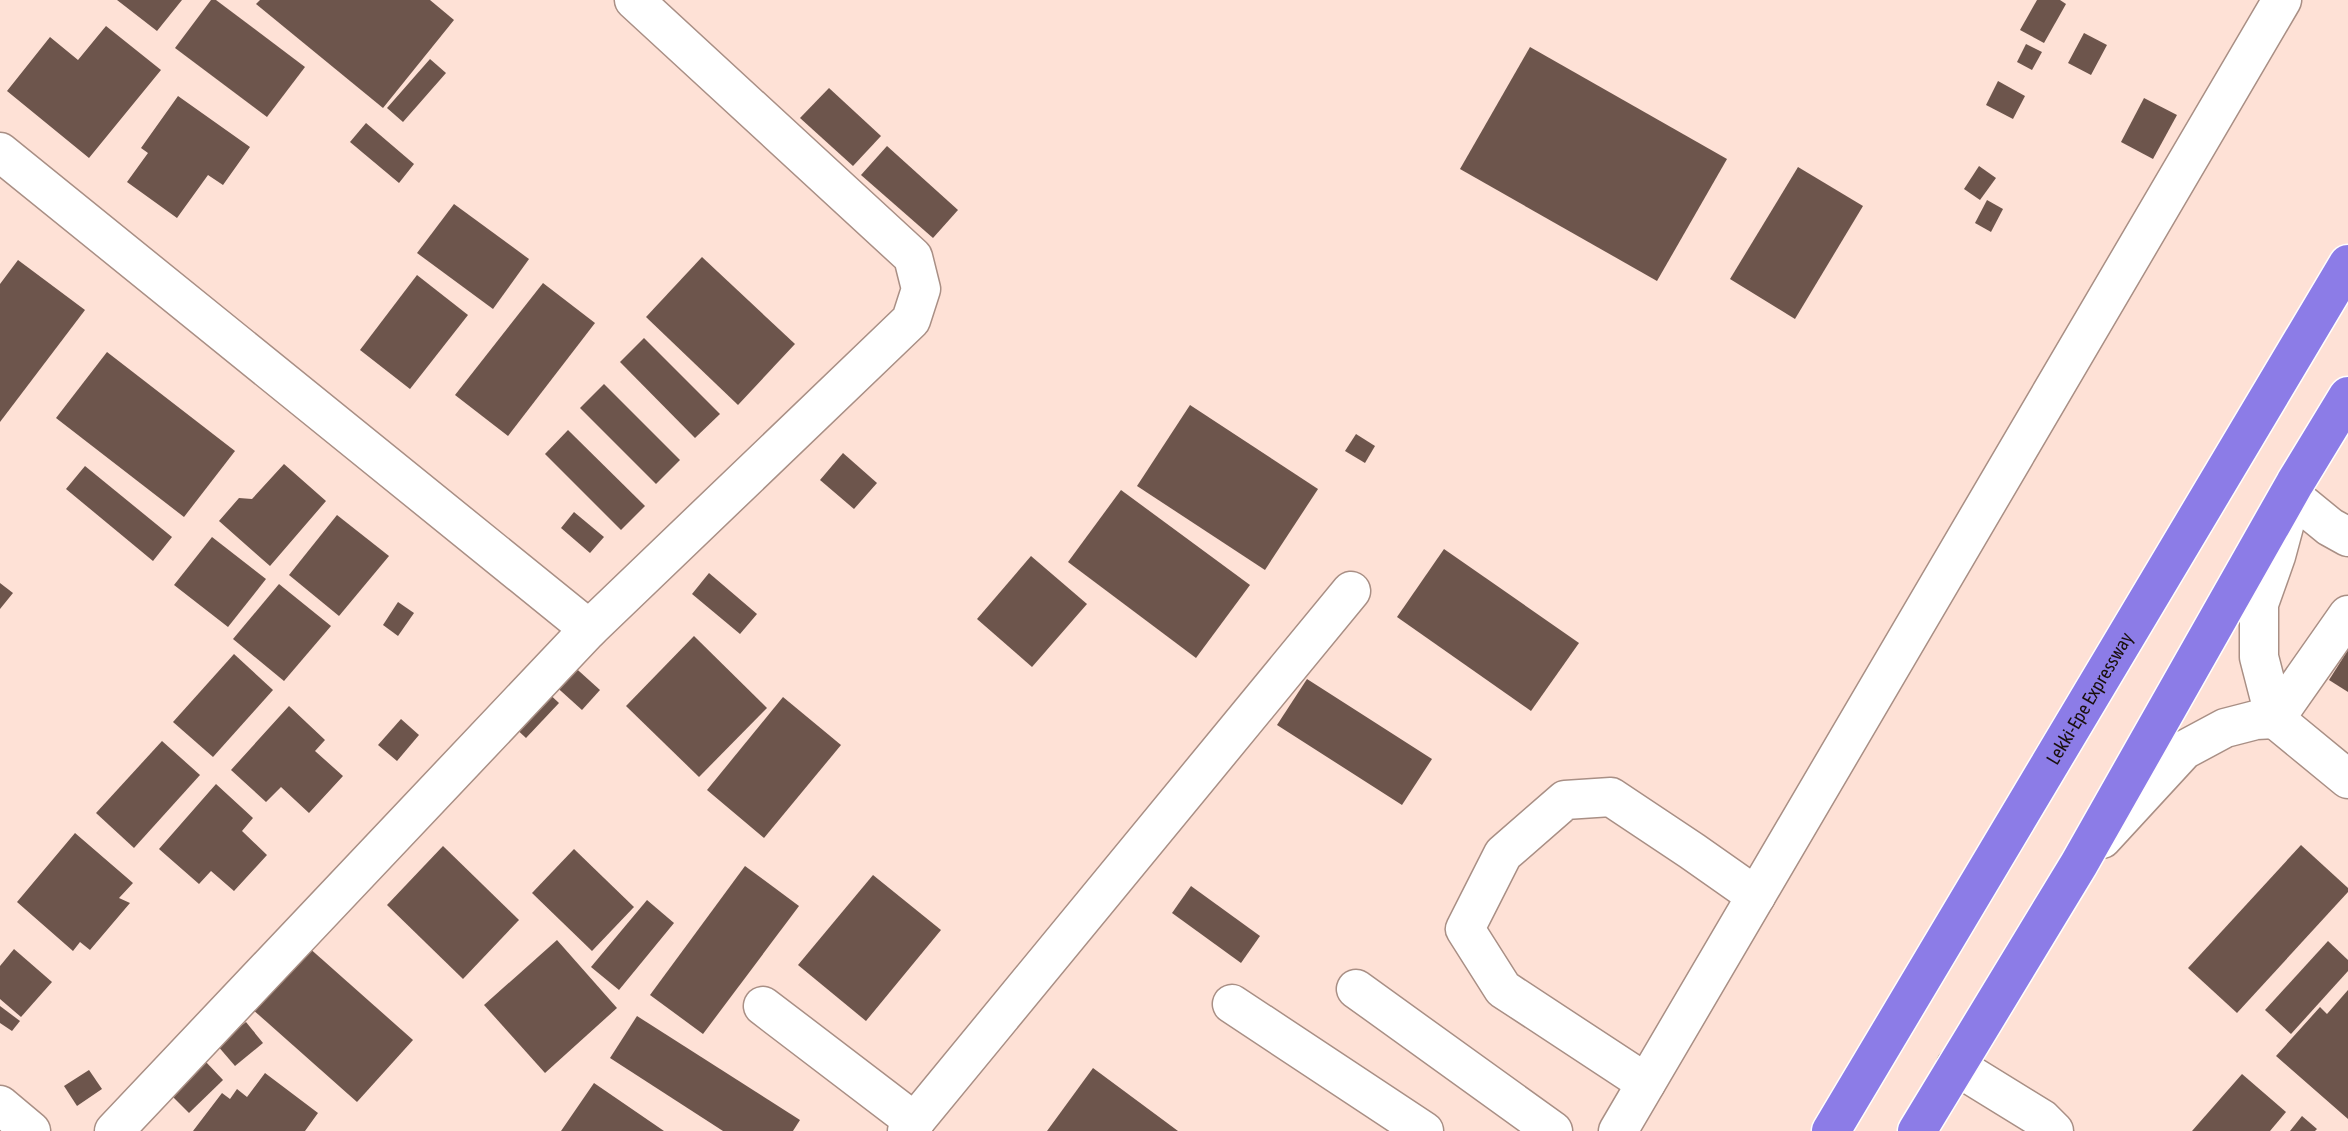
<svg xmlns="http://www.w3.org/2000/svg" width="2348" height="1131" viewBox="0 0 2348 1131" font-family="'Asap Condensed',sans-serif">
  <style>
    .building { fill: #6d554c }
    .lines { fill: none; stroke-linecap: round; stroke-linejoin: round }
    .minor-casing { stroke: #a98f85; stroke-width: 41 }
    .highway-casing { stroke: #fff; stroke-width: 41 }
    .minor { stroke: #fff; stroke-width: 38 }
    .highway { stroke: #8c7ce7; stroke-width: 38 }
    .labels { text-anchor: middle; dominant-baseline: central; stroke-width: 7; stroke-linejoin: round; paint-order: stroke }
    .street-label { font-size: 19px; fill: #1a100d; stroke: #fee1d6 }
  </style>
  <rect width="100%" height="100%" fill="#fee1d6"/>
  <g class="building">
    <path d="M117,0H182L157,31Z"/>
    <path d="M211,0H216L305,67L267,117L175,48Z"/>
    <path d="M260,0H430L454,20L383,108L256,4Z"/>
    <path d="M2037,0H2060L2066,4L2044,43L2020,30Z"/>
    <path d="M106,26L161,70L89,158L7,91L50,37L78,60Z"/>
    <path d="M2084,33L2107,45L2091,75L2068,63Z"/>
    <path d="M2026,44L2042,52L2032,70L2017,62Z"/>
    <path d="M1530,47L1727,159L1657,281L1460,169Z"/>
    <path d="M430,59L446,73L403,122L387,108Z"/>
    <path d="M1998,81L2025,96L2013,119L1986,105Z"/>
    <path d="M829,88L881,136L853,166L800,118Z"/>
    <path d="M178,96L250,147L223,185L208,175L177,218L127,182L148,153L141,148Z"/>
    <path d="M2144,98L2177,115L2153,159L2121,142Z"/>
    <path d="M366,123L414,164L399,183L350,142Z"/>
    <path d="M887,146L958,210L933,238L861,175Z"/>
    <path d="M1979,166L1996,178L1980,200L1964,189Z"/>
    <path d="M1798,167L1863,206L1795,319L1730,279Z"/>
    <path d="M1987,200L2003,209L1991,232L1975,223Z"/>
    <path d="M454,204L529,259L493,309L417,253Z"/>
    <path d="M702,257L795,344L738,405L646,317Z"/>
    <path d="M18,260L85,310L0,422V284Z"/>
    <path d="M417,275L468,315L410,389L360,350Z"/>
    <path d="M543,283L595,323L508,436L455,395Z"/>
    <path d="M644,338L720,414L695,438L620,362Z"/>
    <path d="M107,352L235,451L184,517L56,418Z"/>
    <path d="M604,384L680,460L656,484L580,408Z"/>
    <path d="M1190,405L1318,489L1265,570L1137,486Z"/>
    <path d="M568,430L645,506L621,530L545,454Z"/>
    <path d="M1356,434L1375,446L1365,463L1345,451Z"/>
    <path d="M843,453L877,483L854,509L820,480Z"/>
    <path d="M284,464L326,501L270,566L219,521L239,498L252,499Z"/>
    <path d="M85,466L172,537L153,561L66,489Z"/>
    <path d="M1121,490L1250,585L1196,658L1068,562Z"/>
    <path d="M574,512L604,537L590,553L561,528Z"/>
    <path d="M337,515L389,556L339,616L289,575Z"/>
    <path d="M212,537L266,579L228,627L174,585Z"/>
    <path d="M1444,549L1579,643L1531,711L1397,617Z"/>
    <path d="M1031,556L1087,604L1032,667L977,619Z"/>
    <path d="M709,573L757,614L740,634L692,594Z"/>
    <path d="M0,583L13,593L0,609Z"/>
    <path d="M279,584L331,626L284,681L233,639Z"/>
    <path d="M398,602L414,613L398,636L383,625Z"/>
    <path d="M694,636L767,708L699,777L626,706Z"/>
    <path d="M2348,650V692L2329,680Z"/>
    <path d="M234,654L273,690L213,757L173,722Z"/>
    <path d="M569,662L600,690L582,710L551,682Z"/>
    <path d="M1307,679L1432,759L1402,805L1277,725Z"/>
    <path d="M545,690L559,703L526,738L512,725Z"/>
    <path d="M783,697L841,745L764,838L707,790Z"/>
    <path d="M289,706L325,740L315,751L343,776L309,813L281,787L266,802L231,770Z"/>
    <path d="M401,719L419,735L397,761L378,745Z"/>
    <path d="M162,741L200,775L134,848L96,813Z"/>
    <path d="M216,784L253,818L242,831L267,855L234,891L211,871L199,884L159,849Z"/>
    <path d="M75,833L133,883L119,898L130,903L90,950L80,942L73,951L17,902Z"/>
    <path d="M2301,845L2348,888V892L2237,1013L2188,968Z"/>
    <path d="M443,846L519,920L463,979L387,905Z"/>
    <path d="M574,849L634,907L592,951L532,893Z"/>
    <path d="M745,866L799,906L703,1034L650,995Z"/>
    <path d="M873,875L941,930L866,1021L798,965Z"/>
    <path d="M1191,886L1260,936L1241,963L1172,913Z"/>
    <path d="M647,900L674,923L619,990L591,967Z"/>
    <path d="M557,940L617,1008L545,1073L484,1005Z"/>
    <path d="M2328,941L2348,960V971L2291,1034L2265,1010Z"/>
    <path d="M307,946L413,1040L357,1102L251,1008Z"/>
    <path d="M14,949L52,982L21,1017L0,999V966Z"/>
    <path d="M2348,990V1119L2276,1056L2320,1007L2327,1014Z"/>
    <path d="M0,1006L20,1021L12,1031L0,1023Z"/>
    <path d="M637,1016L800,1120L793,1131H723L610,1058Z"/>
    <path d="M246,1022L263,1043L235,1066L217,1045Z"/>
    <path d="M206,1062L223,1080L189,1113L172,1096Z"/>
    <path d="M1093,1068L1178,1131H1047Z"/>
    <path d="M89,1070L102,1089L77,1106L64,1086Z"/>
    <path d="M265,1073L318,1113L305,1131H193L222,1093L230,1099L237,1089L247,1097Z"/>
    <path d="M2242,1074L2286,1112L2270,1131H2192Z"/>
    <path d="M594,1083L664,1131H561Z"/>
    <path d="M2302,1116L2317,1129L2315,1131H2290Z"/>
  </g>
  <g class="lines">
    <g class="minor-casing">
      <g id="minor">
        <path d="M0,152L589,629"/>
        <path d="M2292,496L2330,527L2348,537"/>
        <path d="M2275,719L2259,657V604L2276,556L2290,504"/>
        <path d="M2275,719L2348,615"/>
        <path d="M2275,719L2348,779"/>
        <path d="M2102,839L2184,750L2225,728L2256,720L2275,719"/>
        <path d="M1356,989L1553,1131"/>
        <path d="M1232,1004L1424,1131"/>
        <path d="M763,1006L915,1122"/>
        <path d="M1956,1066L2042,1119L2054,1131"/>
        <path d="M1646,1083L1503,989L1465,929L1503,854L1565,800L1611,797L1692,851L1756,896"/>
        <path d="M0,1105L31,1131"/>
        <path d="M114,1131L589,629L911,320L921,289L913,257L634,0"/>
        <path d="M907,1131L1351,591"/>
        <path d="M1618,1131L2282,0"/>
      </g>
    </g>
    <g class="highway-casing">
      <g id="highway">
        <path id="s1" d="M1831,1131L2348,264"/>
        <path d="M1917,1131L2079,864L2295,483L2348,396"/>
      </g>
    </g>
    <use href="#minor" class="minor"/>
    <use href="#highway" class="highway"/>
  </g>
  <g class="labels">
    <g class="street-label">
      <text stroke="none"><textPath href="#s1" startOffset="504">Lekki-Epe Expressway</textPath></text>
    </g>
  </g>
</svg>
